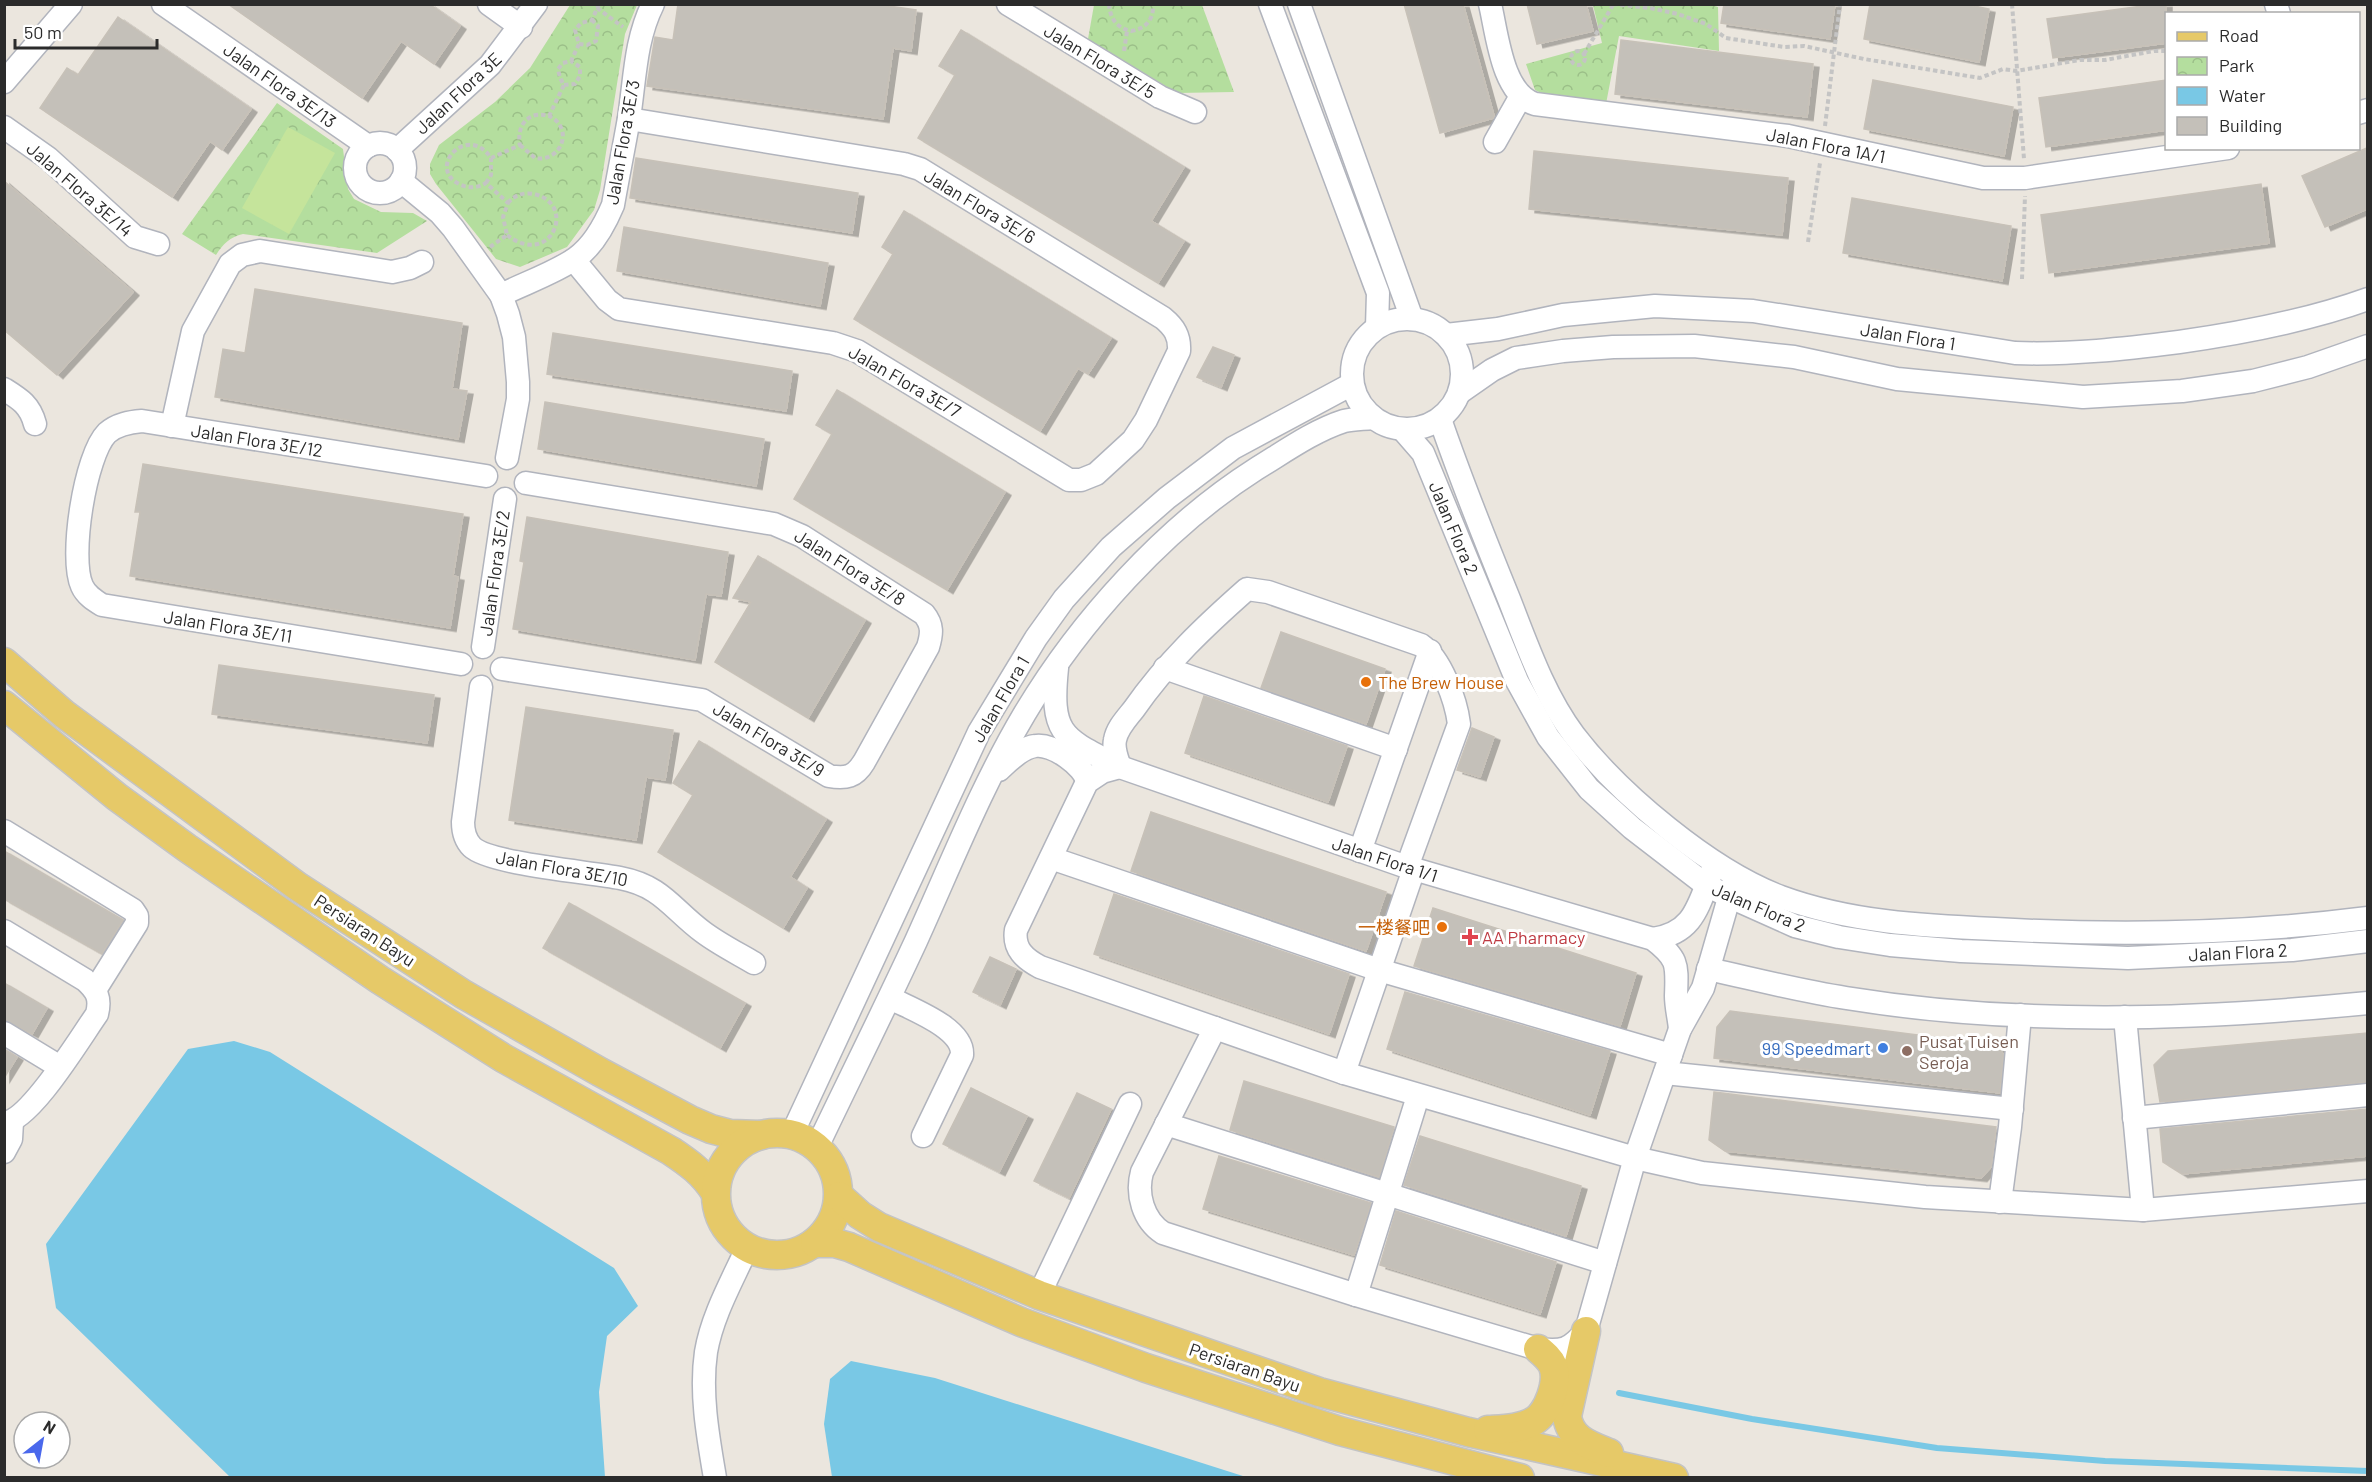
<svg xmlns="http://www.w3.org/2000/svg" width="2372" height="1482" viewBox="0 0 2372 1482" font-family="Barlow,'Noto Sans SC',sans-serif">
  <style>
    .park { fill: url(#park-crowns) }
    .pitch { fill: #c5e49b }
    .water { fill: #79c8e5 }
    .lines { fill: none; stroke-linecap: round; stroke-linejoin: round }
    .stream { stroke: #79c8e5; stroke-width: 6 }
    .building { fill: #c4c0b9; stroke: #c7c1b8; stroke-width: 1.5; filter: url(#shadow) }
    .minor-casing { stroke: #b1b4bd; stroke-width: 25 }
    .major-casing { stroke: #c4c4c4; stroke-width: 31 }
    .path { stroke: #c4c4c4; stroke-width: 4; stroke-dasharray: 4.5 3; stroke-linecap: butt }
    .minor { stroke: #fff; stroke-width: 22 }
    .major { stroke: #e6c968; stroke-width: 28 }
    .food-dot { fill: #e8710a; stroke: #fff; stroke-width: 2 }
    .health-dot { fill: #e0444e; stroke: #fff; stroke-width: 2 }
    .shop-dot { fill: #3f7fe0; stroke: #fff; stroke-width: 2 }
    .education-dot { fill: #8d6e63; stroke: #fff; stroke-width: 2 }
    .labels { text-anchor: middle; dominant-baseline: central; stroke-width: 6; stroke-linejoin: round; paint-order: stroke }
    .street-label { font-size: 18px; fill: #2b2b2b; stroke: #fff }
    .food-label { font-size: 18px; fill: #c56008; stroke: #fff; text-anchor: start }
    .health-label { font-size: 18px; fill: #be3a42; stroke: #fff; text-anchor: start }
    .education-label { font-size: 18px; fill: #785e54; stroke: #fff; text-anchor: start }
    .shop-label { font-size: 18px; fill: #366cbe; stroke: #fff; text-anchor: end }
  </style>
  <defs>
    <pattern id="park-crowns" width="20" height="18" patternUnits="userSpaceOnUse" patternTransform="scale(1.5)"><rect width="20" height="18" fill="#b4de9e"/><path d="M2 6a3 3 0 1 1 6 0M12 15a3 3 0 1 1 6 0" fill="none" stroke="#9bbf88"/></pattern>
    <filter id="shadow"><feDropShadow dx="6" dy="3.5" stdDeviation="0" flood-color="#0004"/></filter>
  </defs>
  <rect width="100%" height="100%" fill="#ebe6de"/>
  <g class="park">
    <path d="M1709,4L1718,7L1719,51L1619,36L1605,109L1564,104L1535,90L1526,64L1602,43L1593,5Z"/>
    <path d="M570,5H637L625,34L600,190L594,210L567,247L520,267L496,259L436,184L430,174V164L439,145L495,102L530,68Z"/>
    <path d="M1094,5H1202L1234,92L1177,93L1088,39Z"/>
    <path d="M277,103L343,149L348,189L354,199L381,212L413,213L427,221L377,253L243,234C230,237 223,244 216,255L182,234Z"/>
  </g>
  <path class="pitch" d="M288,127L335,153L289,234L242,208Z"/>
  <g class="water">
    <path d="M234,1041L270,1052L614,1268L638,1306L607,1336L599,1392L605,1477H230L56,1308L46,1244L188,1049Z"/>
    <path d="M851,1361L935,1378L1246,1477H832L824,1424L830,1379Z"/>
  </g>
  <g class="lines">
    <path class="stream" d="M1619,1393L1752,1419L1937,1448L2105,1461L2368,1471"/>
  </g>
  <g class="building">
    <path d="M228,4H429L460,26L434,64L401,41L362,98Z"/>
    <path d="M678,4H875L916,10L911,51L893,48L883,119L647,86L655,37L673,40Z"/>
    <path d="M1404,4H1463L1494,116L1493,118L1440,133Z"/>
    <path d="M1527,4H1586L1593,31L1537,44Z"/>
    <path d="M1724,4H1835L1830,39L1721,23Z"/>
    <path d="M1870,4H1965L1989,9L1979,62L1864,39Z"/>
    <path d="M2157,4H2166V43L2053,58L2047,19Z"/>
    <path d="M118,17L251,109L222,150L210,141L172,197L40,108L67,68L78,75Z"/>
    <path d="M961,30L1184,167L1151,221L1184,241L1158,283L918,138L955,75L939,66Z"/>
    <path d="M1621,40L1813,64L1807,117L1615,94Z"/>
    <path d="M1873,80L2013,107L2004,156L1864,129Z"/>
    <path d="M2166,80V130L2046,147L2039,98Z"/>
    <path d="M2367,148V209L2325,227L2302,176Z"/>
    <path d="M1534,151L1788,178L1782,235L1529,209Z"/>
    <path d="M636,158L858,193L852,233L630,198Z"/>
    <path d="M4,181L133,292L57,375L4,330Z"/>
    <path d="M2261,184L2269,243L2049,273L2041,215Z"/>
    <path d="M1852,198L2011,226L2002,281L1843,253Z"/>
    <path d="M904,211L1111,338L1088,374L1078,368L1040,431L854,319L893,254L882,247Z"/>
    <path d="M624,227L828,263L820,306L617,271Z"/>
    <path d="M255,289L462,323L452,389L467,391L458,439L215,397L223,349L245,353Z"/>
    <path d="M553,333L792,371L786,411L547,374Z"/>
    <path d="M1213,347L1234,355L1221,387L1197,377Z"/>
    <path d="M837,390L1005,492L947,590L794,499L832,434L816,425Z"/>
    <path d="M545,402L764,439L756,486L538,449Z"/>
    <path d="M143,464L463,514L453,576L458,577L450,628L130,576L140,512H135Z"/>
    <path d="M527,517L728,552L721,596L706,594L695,660L513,629L524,562L520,561Z"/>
    <path d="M758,556L865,620L808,718L715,662L751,602L733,598Z"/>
    <path d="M1281,632L1385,669L1366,724L1261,688Z"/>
    <path d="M219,665L434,695L427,743L212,714Z"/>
    <path d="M1204,696L1347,746L1328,802L1185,753Z"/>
    <path d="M526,707L673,730L665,780L646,777L636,840L509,820Z"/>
    <path d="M1472,728L1494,737L1480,777L1457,770Z"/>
    <path d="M699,741L826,819L790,877L807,888L783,928L658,852L693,795L673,783Z"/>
    <path d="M1151,812L1386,892L1366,951L1131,871Z"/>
    <path d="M4,851L123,920L102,954L4,899Z"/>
    <path d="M1114,894L1349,974L1329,1034L1094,954Z"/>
    <path d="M569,903L745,1003L720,1048L543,948Z"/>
    <path d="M1433,908L1636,973L1620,1026L1414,966Z"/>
    <path d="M990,957L1016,969L1000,1005L973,992Z"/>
    <path d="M4,983L47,1008L32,1034L4,1020Z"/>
    <path d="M1405,992L1610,1051L1590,1115L1387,1049Z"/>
    <path d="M1730,1011L1996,1045L2003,1054L2000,1093L1714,1058L1717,1027Z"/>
    <path d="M2367,1033V1082L2160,1102L2154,1065L2168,1051Z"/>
    <path d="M4,1049L17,1057L4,1078Z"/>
    <path d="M1244,1081L1394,1127L1379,1177L1230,1130Z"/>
    <path d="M971,1088L1027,1116L999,1172L943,1144Z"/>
    <path d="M1714,1092L1996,1127L1991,1167L1981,1178L1725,1151L1709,1140Z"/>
    <path d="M1077,1093L1111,1109L1069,1198L1034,1181Z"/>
    <path d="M2367,1109V1156L2182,1174L2163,1162L2160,1129Z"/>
    <path d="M1420,1136L1581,1186L1566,1236L1404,1185Z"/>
    <path d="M1219,1156L1371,1203L1354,1255L1203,1209Z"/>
    <path d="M1396,1211L1556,1262L1540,1314L1380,1265Z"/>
  </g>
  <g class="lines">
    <g class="minor-casing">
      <g id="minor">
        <path d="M163,4L368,146"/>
        <path d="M489,4L521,27"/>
        <path d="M1008,4L1160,97L1195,112"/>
        <path d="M1270,4L1378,293L1377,327"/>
        <path d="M1299,4L1412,319"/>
        <path d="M1490,4C1497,33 1502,94 1535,104L1788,136L1983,178H2025L2228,148"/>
        <path d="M2276,4L2279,14"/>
        <path d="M4,82L71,4"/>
        <path d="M2358,113L2368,110"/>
        <path d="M4,127L48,158L135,237L158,244"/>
        <path d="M1495,142L1521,96"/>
        <circle cx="380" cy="168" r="25"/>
        <path d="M397,150L490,65L536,4"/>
        <path d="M401,181L440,213L453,228L501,295L508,314L514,337L518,382V399L507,458"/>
        <path d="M574,260L607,300L619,309L833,343L857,351L1069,480H1081L1096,474L1133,440L1146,420L1179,351C1180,336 1174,327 1163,318L920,169L904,164L629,119"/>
        <path d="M501,295C523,284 557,272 576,258C593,246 605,224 613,205C618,176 624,147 629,118C635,79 635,40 653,4"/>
        <circle cx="1407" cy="374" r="55"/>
        <path d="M1446,335L1498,329L1563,315L1655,306L1753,311L2015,353C2070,355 2124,349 2179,342C2243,333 2307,321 2368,299"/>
        <path d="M4,389C20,399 30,405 35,424"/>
        <path d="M1459,393L1492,370L1516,358L1563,351L1613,347L1694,346L1794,357L1897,379L2083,397L2182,391L2253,381L2308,367L2368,346"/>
        <path d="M1440,419C1461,480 1485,540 1509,599C1527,645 1544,695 1574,735C1619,794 1711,871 1781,897C1849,922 1923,926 1995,929C2119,936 2243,934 2368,918"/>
        <path d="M172,426L193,331L230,264L242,255L260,251L392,272L410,268L422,262"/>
        <path d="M1403,430L1423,453L1517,681L1548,737L1589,789L1632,828L1706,885L1728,896L1795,926L1839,937L1890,945L1961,951L2128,958L2292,950L2368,941"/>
        <path d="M483,647L505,499"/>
        <path d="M461,664L102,605C94,600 86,595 82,586C69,558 85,455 107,433C117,424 130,422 142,421L486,476"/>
        <path d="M1057,668C1050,736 1063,738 1120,767L1407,867L1653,939C1679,959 1677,965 1676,996C1676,1007 1679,1018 1680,1029"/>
        <path d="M1165,668L1396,749"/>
        <path d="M502,669L702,700L829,776C846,779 855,777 864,762L928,647C932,634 933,625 924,614L802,536L774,524L526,483"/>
        <path d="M481,687L463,822C463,832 465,840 472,847C490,864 590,872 620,878C662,886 672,909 703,932C719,944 737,953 754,963"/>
        <path d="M1120,767L1102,772L1087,782L1016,930C1013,949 1025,959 1040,967L1344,1073L1635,1158L1702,1173L1925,1197L2143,1210L2368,1191"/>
        <path d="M1120,767C1117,758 1113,749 1115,740C1117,728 1127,718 1134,709C1166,663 1205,626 1247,589L1268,592L1421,645C1441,659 1456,700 1459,724L1407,867"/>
        <path d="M999,770C1009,761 1021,748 1035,746C1052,743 1085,766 1087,782"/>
        <path d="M4,831L133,910L137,916V923L95,990"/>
        <path d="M1360,851L1430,651"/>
        <path d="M1051,858L1379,970L1671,1055"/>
        <path d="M4,931L85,980C97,991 101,998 97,1014C80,1038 31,1120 4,1123"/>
        <path d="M1653,939C1694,933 1698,906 1712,871"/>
        <path d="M1708,969C1754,979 1800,991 1846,998C2019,1026 2194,1020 2368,1003"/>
        <path d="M890,998C911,1009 964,1028 962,1055L923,1136"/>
        <path d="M2125,1017L2143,1210"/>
        <path d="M1215,1028L1142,1172C1136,1194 1143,1220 1163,1233L1356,1295L1538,1349C1563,1352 1569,1350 1586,1331L1635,1158L1680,1029L1703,988L1733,884"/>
        <path d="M4,1033L60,1067"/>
        <path d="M1344,1073L1414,869"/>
        <path d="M1665,1073L2012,1109"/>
        <path d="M2134,1118L2368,1095"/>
        <path d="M1166,1124L1605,1263"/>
        <path d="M792,1134L979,732L1036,638L1064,599L1111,547L1167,498L1233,448L1352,384"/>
        <path d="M817,1147C850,1078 884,1010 916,941C951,864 982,785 1025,713C1080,621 1165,527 1256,469C1284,452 1313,431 1344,421C1353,419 1363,419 1372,418"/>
        <path d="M4,1152L11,1139L12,1122"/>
        <path d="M2000,1202L2010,1127L2020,1015"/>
        <path d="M1039,1295L1130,1104"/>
        <path d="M1356,1295L1418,1096"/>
        <path d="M715,1478C708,1437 700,1393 706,1352C712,1316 732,1281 747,1248"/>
      </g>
    </g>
    <g class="major-casing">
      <g id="major">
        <path d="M4,662L64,714L297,886L463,994L600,1072L690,1120L711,1129L730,1134L761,1135"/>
        <path d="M4,705L117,797L187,848L380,980L503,1058L671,1151C689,1163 703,1173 715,1192"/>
        <circle cx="777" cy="1194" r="61"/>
        <path d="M839,1196L860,1215L879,1227L1039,1295L1319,1392L1468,1432L1674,1478"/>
        <path d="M815,1243H835L849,1247L1021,1322L1146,1368L1340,1431L1520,1478"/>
        <path d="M1586,1331L1567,1416C1570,1439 1589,1445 1609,1453"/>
        <path d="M1488,1430C1503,1429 1520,1429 1534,1421C1548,1413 1559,1382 1553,1366C1550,1359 1544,1354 1538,1349"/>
      </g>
    </g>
    <g class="path">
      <path d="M1109,4C1110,19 1117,28 1131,31C1146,29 1154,19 1153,4"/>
      <path d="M1613,4L1650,8L1678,14L1706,24L1726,38L1784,47L1804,46L1864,59L1980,78L2003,69L2016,71L2080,60H2105L2154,51H2166"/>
      <path d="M2012,4L2024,159"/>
      <path d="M597,8L623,27"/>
      <path d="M579,44L587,45L596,41L598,26L592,20"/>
      <circle cx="1578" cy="58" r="7"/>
      <path d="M1124,51L1127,31"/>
      <path d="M1584,54L1613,5"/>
      <path d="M564,85L575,84L580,76V67L571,61"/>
      <path d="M1825,126L1840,4"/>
      <path d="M520,145L535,158C561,163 575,128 549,116"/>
      <path d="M486,183L491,175V158"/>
      <path d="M507,235C551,269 578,204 534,194C524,192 514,195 508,203"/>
      <path d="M1808,242L1820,163"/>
      <path d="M490,247L507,235L503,217L508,203L486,183C478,188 468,189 459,184C426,167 468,123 491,158L520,145C516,125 529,110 549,116L564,85L560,78L558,69L563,63L571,61L579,44L575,30L581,23L592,20L599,4"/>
      <path d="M2022,279L2025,196"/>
    </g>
    <use href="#minor" class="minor"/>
    <use href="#major" class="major"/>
  </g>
  <g class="food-dot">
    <circle cx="1366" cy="682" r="6"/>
    <circle cx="1442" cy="927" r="6"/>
  </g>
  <path class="health-dot" d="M1467 928h6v6h6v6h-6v6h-6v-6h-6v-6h6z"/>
  <circle class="shop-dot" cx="1883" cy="1048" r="6"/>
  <circle class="education-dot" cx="1907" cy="1051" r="6"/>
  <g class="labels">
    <g class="street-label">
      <text transform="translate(1100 61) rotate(31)">Jalan Flora 3E/5</text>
      <text transform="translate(280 85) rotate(35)">Jalan Flora 3E/13</text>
      <text transform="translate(458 93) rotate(-43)">Jalan Flora 3E</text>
      <text transform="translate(622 142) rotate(-80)">Jalan Flora 3E/3</text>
      <text transform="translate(1826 145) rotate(11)">Jalan Flora 1A/1</text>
      <text transform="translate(80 189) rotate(41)">Jalan Flora 3E/14</text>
      <text transform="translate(980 206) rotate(31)">Jalan Flora 3E/6</text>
      <text transform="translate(1908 336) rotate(9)">Jalan Flora 1</text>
      <text transform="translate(905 381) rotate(30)">Jalan Flora 3E/7</text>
      <text transform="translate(257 440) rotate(9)">Jalan Flora 3E/12</text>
      <text transform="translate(1454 528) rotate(67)">Jalan Flora 2</text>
      <text transform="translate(850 567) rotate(32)">Jalan Flora 3E/8</text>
      <text transform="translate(494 573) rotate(-82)">Jalan Flora 3E/2</text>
      <text transform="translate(228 626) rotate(9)">Jalan Flora 3E/11</text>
      <text transform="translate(1000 699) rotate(-60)">Jalan Flora 1</text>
      <text transform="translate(769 739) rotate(31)">Jalan Flora 3E/9</text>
      <text transform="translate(1385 859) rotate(18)">Jalan Flora 1/1</text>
      <text transform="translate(562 868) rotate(10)">Jalan Flora 3E/10</text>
      <text transform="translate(1759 907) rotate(23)">Jalan Flora 2</text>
      <text transform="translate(365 930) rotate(33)">Persiaran Bayu</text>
      <text transform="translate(2238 952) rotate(-3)">Jalan Flora 2</text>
      <text transform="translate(1245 1367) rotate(19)">Persiaran Bayu</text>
    </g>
    <g class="food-label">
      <text x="1378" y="682">The Brew House</text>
      <text x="1430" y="927" text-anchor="end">一楼餐吧</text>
    </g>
    <g class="health-label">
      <text x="1482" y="937">AA Pharmacy</text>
    </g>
    <g class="education-label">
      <text x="1919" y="1041">Pusat Tuisen<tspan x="1919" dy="21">Seroja</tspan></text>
    </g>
    <g class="shop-label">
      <text x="1871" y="1048">99 Speedmart</text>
    </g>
  </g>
  <rect width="2372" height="1482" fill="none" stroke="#2b2b2b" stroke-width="12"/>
  <rect x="2165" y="12" width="195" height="138" fill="#ffffff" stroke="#aaaaaa" stroke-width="1.5"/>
  <rect x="2177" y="32" width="30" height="9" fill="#e6c968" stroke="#aaaaaa" stroke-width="1.5"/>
  <text x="2219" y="42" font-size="18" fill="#2b2b2b">Road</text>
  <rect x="2177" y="57" width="30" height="18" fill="url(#park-crowns)" stroke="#aaaaaa" stroke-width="1.5"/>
  <text x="2219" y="72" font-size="18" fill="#2b2b2b">Park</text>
  <rect x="2177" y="87" width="30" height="18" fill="#79c8e5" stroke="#aaaaaa" stroke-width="1.5"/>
  <text x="2219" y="102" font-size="18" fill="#2b2b2b">Water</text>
  <rect x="2177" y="117" width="30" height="18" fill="#c4c0b9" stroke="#aaaaaa" stroke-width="1.5"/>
  <text x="2219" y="132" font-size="18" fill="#2b2b2b">Building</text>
  <g transform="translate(42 1440) rotate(31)"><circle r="28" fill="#ffffff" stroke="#aaaaaa" stroke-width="1.5"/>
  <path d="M0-4.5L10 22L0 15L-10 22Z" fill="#4a68ec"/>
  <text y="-9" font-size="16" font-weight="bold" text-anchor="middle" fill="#2b2b2b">N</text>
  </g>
  <path d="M15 39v9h142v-9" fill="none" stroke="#2b2b2b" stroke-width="3"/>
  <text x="24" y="39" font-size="18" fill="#2b2b2b" stroke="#ffffff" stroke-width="4.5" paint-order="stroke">50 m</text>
</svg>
